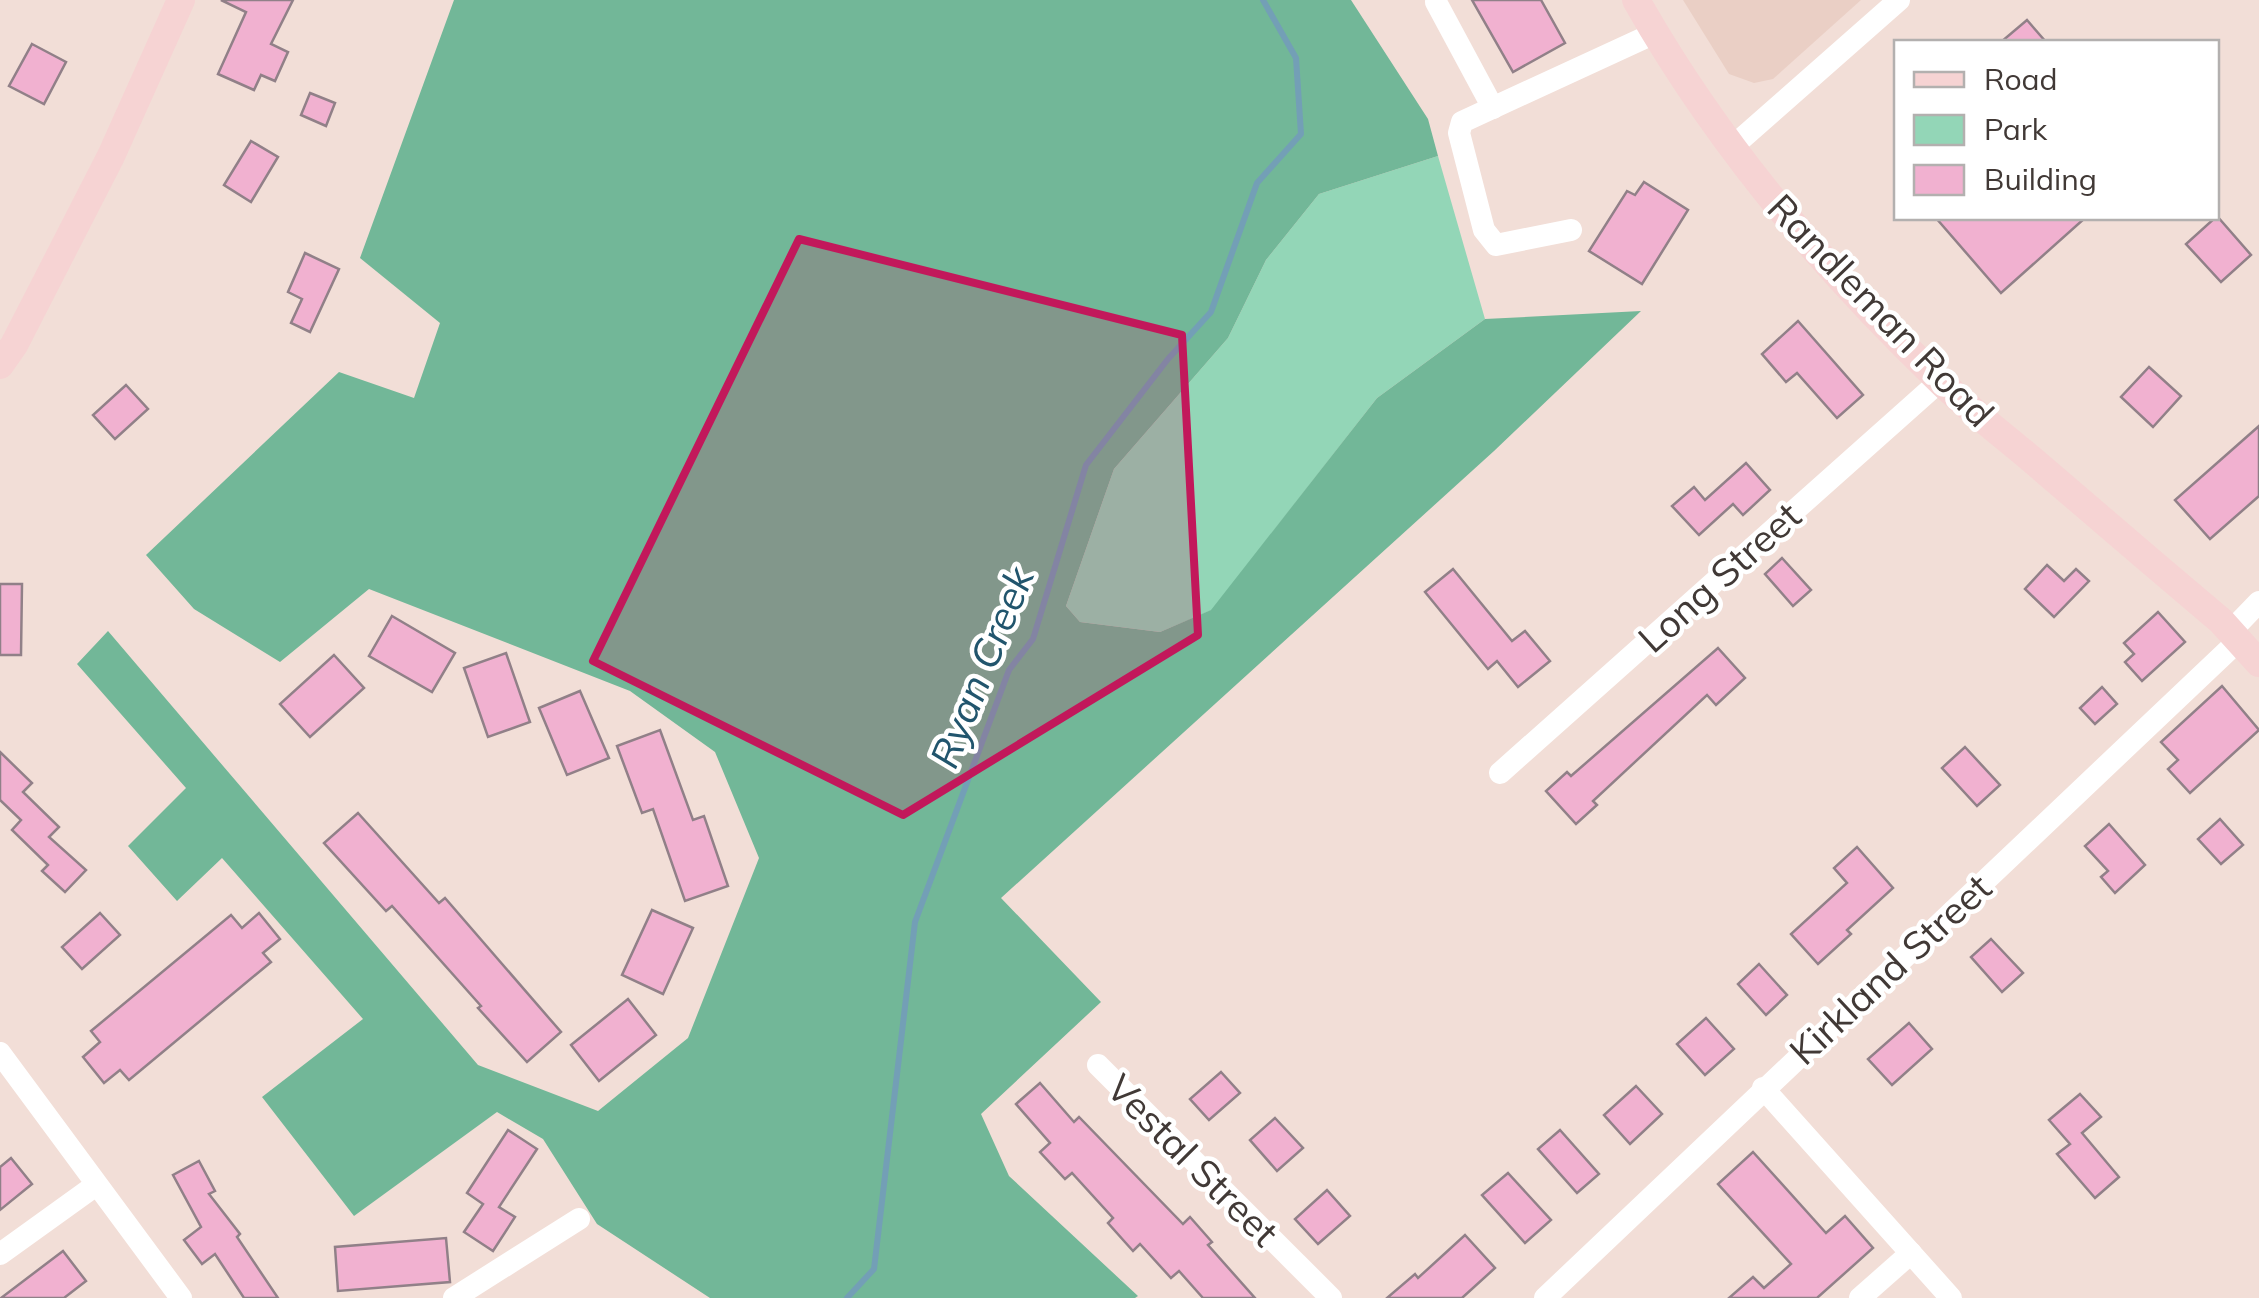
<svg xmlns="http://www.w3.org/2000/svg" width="2259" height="1298" viewBox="0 0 2259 1298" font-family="Mulish,sans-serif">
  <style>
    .built { fill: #eacfc5 }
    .green { fill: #93d6b7 }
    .forest { fill: #72b798 }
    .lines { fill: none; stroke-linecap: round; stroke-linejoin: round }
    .stream { stroke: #739fb6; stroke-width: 6 }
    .building { fill: #f1b1d0; stroke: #918088; stroke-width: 2.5 }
    .minor { stroke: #fff; stroke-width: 22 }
    .major { stroke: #f6d3d3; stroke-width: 28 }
    .marked { fill: #c2185b; fill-opacity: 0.2; stroke: #c2185b; stroke-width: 8; stroke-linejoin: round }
    .labels { text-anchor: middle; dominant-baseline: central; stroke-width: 9; stroke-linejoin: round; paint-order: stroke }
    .street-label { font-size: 38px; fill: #413936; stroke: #fff }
    .water-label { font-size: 40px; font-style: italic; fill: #21556d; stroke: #fff }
  </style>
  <rect width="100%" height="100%" fill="#f2ded7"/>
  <path class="built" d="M1683,0H1861L1773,79L1754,83L1729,74Z"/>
  <path class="green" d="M1438,156L1485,319L1377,398L1212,610L1160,632L1080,622L1066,606L1114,469L1228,338L1266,260L1319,194Z"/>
  <path class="forest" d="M454,0H1351L1428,119L1438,156L1319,194L1266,260L1228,338L1114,469L1066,606L1080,622L1160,632L1211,610L1377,398L1485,319L1641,311L1494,451L1001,898L1101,1002L981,1114L1009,1176L1138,1296L1135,1298H710L597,1224L543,1139L497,1112L354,1216L262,1097L363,1019L222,858L177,901L128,846L186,788L77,664L108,631L478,1065L598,1111L688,1038L759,858L715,752L630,691L369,589L280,662L194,609L146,555L339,372L414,398L440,323L360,258Z"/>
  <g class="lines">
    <path class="stream" d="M847,1298L874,1269L915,922L1009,670L1033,639L1086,465L1168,359L1211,312L1257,183L1301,134L1296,58L1263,0"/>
  </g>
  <g class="building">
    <path d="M221,0H293L271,44L288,52L275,81L261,75L254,90L218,74L246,12Z"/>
    <path d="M1472,0H1541L1565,43L1513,72Z"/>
    <path d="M2027,20L2046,42H2001Z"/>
    <path d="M32,44L66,62L44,104L9,86Z"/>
    <path d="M310,93L335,103L326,126L301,115Z"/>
    <path d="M251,141L278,157L251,202L224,185Z"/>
    <path d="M1644,182L1688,210L1642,284L1589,251L1627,191L1635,195Z"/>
    <path d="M2217,216L2251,255L2221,282L2186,244Z"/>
    <path d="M1936,218H2085L2001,293Z"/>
    <path d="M305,253L339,269L310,332L291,323L302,299L288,292Z"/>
    <path d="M1798,321L1863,395L1837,418L1797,373L1786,382L1762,354Z"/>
    <path d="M2149,367L2181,396L2153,427L2121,397Z"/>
    <path d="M126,385L148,409L115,439L93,415Z"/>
    <path d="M2259,426V496L2210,539L2175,500Z"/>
    <path d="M1746,463L1770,490L1743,515L1733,504L1699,535L1672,506L1694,487L1705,500Z"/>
    <path d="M1782,558L1811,590L1793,606L1765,574Z"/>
    <path d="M2047,565L2064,581L2076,569L2089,581L2054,617L2025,589Z"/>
    <path d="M1453,569L1512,641L1525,631L1550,661L1518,687L1497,661L1488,669L1425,592Z"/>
    <path d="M0,584H22L21,655H0Z"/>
    <path d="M2158,612L2185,642L2142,681L2125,662L2134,654L2124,643Z"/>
    <path d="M392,616L455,653L432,692L369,656Z"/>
    <path d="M1718,648L1745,678L1716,705L1707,695L1593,801L1597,805L1576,824L1546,791L1567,772L1571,776Z"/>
    <path d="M506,653L530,722L488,737L464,668Z"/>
    <path d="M334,655L364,688L310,737L280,704Z"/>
    <path d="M2222,686L2259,730L2190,793L2168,769L2178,760L2161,742Z"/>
    <path d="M2102,687L2117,704L2095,724L2080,708Z"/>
    <path d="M580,691L609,758L567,775L539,708Z"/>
    <path d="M660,730L693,820L704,816L728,886L685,901L653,809L642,813L617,746Z"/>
    <path d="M1965,747L2000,785L1977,806L1942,768Z"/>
    <path d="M0,752L32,783L23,792L59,827L49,837L86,870L65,892L42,871L48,865L12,830L21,820L0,800Z"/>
    <path d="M358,813L439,903L445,898L561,1032L527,1062L478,1008L481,1006L392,906L386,911L324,843Z"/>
    <path d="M2220,819L2243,845L2221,864L2198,839Z"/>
    <path d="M2109,824L2145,865L2115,893L2101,877L2108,871L2085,846Z"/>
    <path d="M1857,847L1893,888L1847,930L1851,934L1818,964L1791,934L1847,883L1834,868Z"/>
    <path d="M652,910L693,928L663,994L622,975Z"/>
    <path d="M100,913L120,935L82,969L62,947Z"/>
    <path d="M259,913L280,939L263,953L271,962L129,1080L120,1070L104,1083L83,1057L100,1042L91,1031L231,915L242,928Z"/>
    <path d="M1991,939L2023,973L2002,992L1971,957Z"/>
    <path d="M1759,964L1787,995L1766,1015L1738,984Z"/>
    <path d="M628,999L656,1035L599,1081L571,1045Z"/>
    <path d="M1706,1018L1734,1049L1705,1075L1677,1044Z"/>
    <path d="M1909,1023L1932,1049L1892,1085L1868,1059Z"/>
    <path d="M1221,1072L1240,1093L1209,1120L1190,1099Z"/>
    <path d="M1040,1083L1074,1122L1079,1117L1183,1224L1190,1217L1212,1242L1208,1245L1255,1298H1203L1179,1271L1171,1278L1140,1244L1133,1251L1108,1223L1113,1218L1072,1173L1065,1179L1040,1152L1050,1143L1016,1104Z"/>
    <path d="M1636,1086L1662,1114L1630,1144L1604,1115Z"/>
    <path d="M2080,1094L2101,1117L2082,1133L2119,1177L2095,1198L2057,1154L2070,1144L2049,1120Z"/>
    <path d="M1275,1118L1303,1148L1277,1171L1250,1140Z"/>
    <path d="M508,1130L537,1149L499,1207L515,1217L493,1251L464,1232L483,1204L467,1193Z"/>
    <path d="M1560,1130L1599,1174L1577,1193L1538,1149Z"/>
    <path d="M1753,1152L1826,1233L1845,1216L1873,1248L1817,1298H1729L1753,1277L1764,1288L1791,1264L1718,1184Z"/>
    <path d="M11,1158L32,1184L0,1210V1167Z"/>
    <path d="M199,1161L215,1191L209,1194L240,1234L237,1237L278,1298H244L215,1254L202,1264L184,1240L201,1227L173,1175Z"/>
    <path d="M1508,1173L1551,1220L1525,1243L1482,1195Z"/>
    <path d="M1327,1190L1350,1216L1318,1244L1295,1219Z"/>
    <path d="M1465,1235L1495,1268L1462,1298H1387L1415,1274L1418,1278Z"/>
    <path d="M446,1238L450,1282L338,1291L335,1247Z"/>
    <path d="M63,1251L86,1281L64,1298H1Z"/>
  </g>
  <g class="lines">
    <g class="minor">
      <path d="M1436,2L1493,108"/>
      <path d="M1731,148L1899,0"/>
      <path d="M1571,230L1496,245L1484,230L1459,133L1462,122L1655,33"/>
      <path d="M2230,632L2259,602"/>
      <path d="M1500,773L1940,381"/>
      <path d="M0,1053L181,1298"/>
      <path d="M1098,1065L1331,1298"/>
      <path d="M1763,1088L1951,1298"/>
      <path d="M0,1254L96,1185"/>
      <path d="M454,1298L579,1219"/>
      <path d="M1545,1298L2238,641"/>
      <path d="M1860,1298L1911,1253"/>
    </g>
    <g class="major">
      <path d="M1636,0C1716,142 1821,266 1938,379C1966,407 1999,432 2030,458C2094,513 2157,567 2221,621L2259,663"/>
      <path d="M0,365L14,345L111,156L181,0"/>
    </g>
  </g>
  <path class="marked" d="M799,239L1182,335L1198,635L903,815L593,661Z"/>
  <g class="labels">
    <g class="street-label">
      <text transform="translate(1881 310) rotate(46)">Randleman Road</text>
      <text transform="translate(1719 577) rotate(-42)">Long Street</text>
      <text transform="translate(1890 969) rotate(-43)">Kirkland Street</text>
      <text transform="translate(1193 1160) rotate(45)">Vestal Street</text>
    </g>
    <g class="water-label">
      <text transform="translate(981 667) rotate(-68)">Ryan Creek</text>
    </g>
  </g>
  <rect x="1894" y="40" width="325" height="180" fill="#ffffff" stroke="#b3b0af" stroke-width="2.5"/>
  <rect x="1914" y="72" width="50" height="15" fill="#f6d3d3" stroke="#b3b0af" stroke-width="2.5"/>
  <text x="1984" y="90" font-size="30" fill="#413936">Road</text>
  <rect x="1914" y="115" width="50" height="30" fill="#93d6b7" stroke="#b3b0af" stroke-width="2.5"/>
  <text x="1984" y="140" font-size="30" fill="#413936">Park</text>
  <rect x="1914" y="165" width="50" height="30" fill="#f1b1d0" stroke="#b3b0af" stroke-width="2.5"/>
  <text x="1984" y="190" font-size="30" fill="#413936">Building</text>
</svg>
